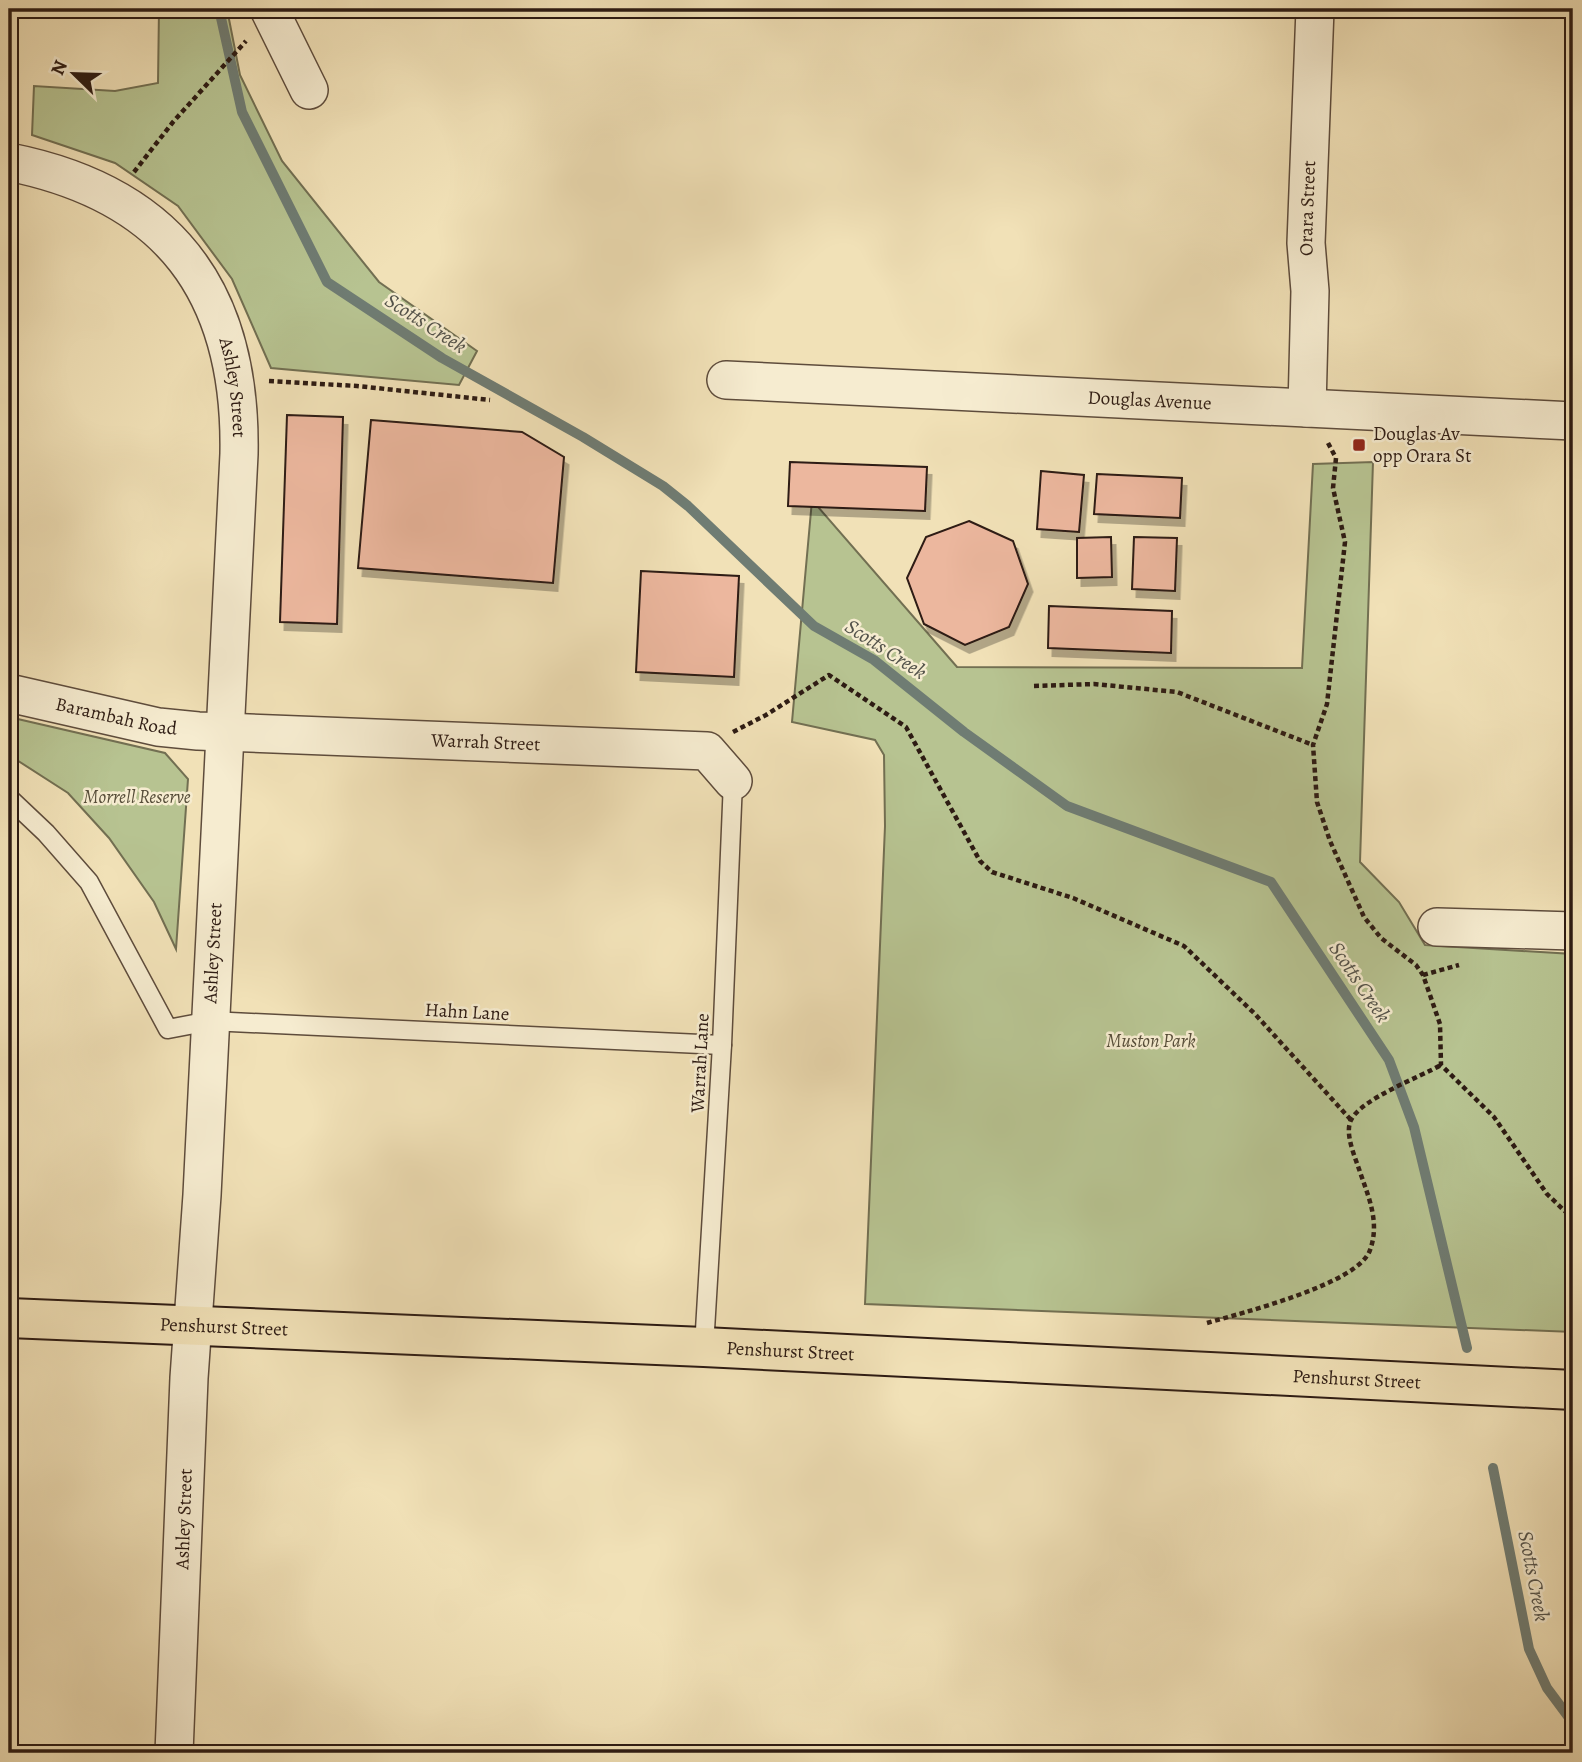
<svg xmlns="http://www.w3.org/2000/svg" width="1582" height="1762" viewBox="0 0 1582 1762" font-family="Alegreya,serif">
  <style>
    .green { fill: #b7c391; stroke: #726f52; stroke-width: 2 }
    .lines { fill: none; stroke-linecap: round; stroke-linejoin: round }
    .stream { stroke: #6f7c73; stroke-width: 10 }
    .building { fill: #ecb79e; stroke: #2d1b13; stroke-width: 2; filter: url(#shadow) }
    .service-casing { stroke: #5e4c3c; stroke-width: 21 }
    .minor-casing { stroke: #5e4c3c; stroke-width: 40 }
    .primary-casing { stroke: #2d1b13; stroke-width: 42 }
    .path { stroke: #2d1b13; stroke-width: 4.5; stroke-dasharray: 5 3.5; stroke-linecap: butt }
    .service { stroke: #f6ecd0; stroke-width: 18 }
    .minor { stroke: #f6ecd0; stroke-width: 37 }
    .primary { stroke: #f1e1b7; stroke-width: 38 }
    .poi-dot { fill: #8f2418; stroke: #f6ecd0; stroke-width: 2.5 }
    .labels { text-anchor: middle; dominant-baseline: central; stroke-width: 5; stroke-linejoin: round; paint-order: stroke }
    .street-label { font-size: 19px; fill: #2d1b13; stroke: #f6ecd0 }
    .poi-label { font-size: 19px; fill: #2d1b13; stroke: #f6ecd0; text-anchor: start }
    .park-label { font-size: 19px; font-style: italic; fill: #564d39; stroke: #f6ecd0 }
    .water-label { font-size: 21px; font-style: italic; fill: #54534b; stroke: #f6ecd0 }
  </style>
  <defs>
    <filter id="shadow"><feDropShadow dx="4.5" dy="8" stdDeviation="0" flood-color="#0004"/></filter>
  </defs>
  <rect width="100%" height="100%" fill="#f1e1b7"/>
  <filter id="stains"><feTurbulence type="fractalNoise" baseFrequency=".00286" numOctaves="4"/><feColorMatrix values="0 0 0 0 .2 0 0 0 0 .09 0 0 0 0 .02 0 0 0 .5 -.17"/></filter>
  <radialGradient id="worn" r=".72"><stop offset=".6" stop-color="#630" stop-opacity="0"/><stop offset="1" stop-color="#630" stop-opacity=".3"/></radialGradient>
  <g class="green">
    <path d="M159,9H227L240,75L282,161L379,282L477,351L459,385L271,368L232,279L178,206L115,163L32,135L34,86L115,91L158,83Z"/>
    <path d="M1373,462L1360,862L1399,902L1425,945L1573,954V1332L865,1304L885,826L884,755L875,740L792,722L812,500L957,667L1302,668L1313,464Z"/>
    <path d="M9,717L165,753L188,779L176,949L154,902L109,838L68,793L9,755Z"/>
  </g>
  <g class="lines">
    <g class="stream">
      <path d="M219,9L242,112L327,282L442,358L583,437L663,486L688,506L814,626L874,660L964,732L1067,806L1271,882L1389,1060L1414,1127L1467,1348"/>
      <path d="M1493,1468L1529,1649L1547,1688L1573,1723"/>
    </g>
  </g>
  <g class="building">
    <path d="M287,415L343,417L337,624L280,622Z"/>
    <path d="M371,420L522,432L564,457L553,583L358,568Z"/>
    <path d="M790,462L927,467L925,511L788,506Z"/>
    <path d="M1041,471L1084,475L1079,532L1037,529Z"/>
    <path d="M1097,474L1182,478L1180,518L1094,514Z"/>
    <path d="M969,521L1013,541L1028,584L1009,627L965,645L924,624L907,578L926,537Z"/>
    <path d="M1111,537L1112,577L1077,578V538Z"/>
    <path d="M1134,537L1177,538L1175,591L1132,589Z"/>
    <path d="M641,571L739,576L734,677L636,672Z"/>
    <path d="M1049,606L1172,611L1171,653L1048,648Z"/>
  </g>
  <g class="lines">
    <g class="service-casing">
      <g id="service">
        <path d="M9,798L46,833L89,882L168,1029L210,1021L722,1045"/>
        <path d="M704,1347L722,1045L733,781"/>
      </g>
    </g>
    <g class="minor-casing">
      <g id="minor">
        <path d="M269,9L309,90"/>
        <path id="s1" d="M9,162C170,194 242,292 239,454L202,1195L189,1378L174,1753"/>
        <path id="s2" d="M726,380L1573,421"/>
        <path id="s3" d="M1307,408L1310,291L1306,243L1315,9"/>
        <path id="s4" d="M9,693L158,727L198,731L707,751L733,781"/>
        <path d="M1437,927L1573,931"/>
      </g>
    </g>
    <g class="primary-casing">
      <g id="primary">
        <path id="s5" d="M9,1318L704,1347L1573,1390"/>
      </g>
    </g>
    <g class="path">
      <path d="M134,172L173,122L246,41"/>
      <path d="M269,381L357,386L490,400"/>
      <path d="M1328,443L1336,458L1333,488L1345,542L1327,704L1313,745L1317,802L1330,841L1364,917L1381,938L1416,965L1423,975L1440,1024L1441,1065L1494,1117L1547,1194L1573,1219"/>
      <path d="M1034,686L1094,684L1177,692L1313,745"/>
      <path d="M733,732L766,715L829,675L906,727L980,861L992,872L1073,898L1184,946L1255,1014L1351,1120"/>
      <path d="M1423,975L1459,965"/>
      <path d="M1207,1323C1241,1313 1359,1284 1370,1250C1380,1223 1369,1198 1360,1172C1356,1159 1344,1134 1351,1120C1361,1099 1420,1077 1441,1065"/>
    </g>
    <use href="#service" class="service"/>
    <use href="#minor" class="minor"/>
    <use href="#primary" class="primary"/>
  </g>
  <rect class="poi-dot" x="1352" y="438" width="14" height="14" rx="3.5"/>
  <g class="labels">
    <g class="street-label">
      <text stroke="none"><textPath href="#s3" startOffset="200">Orara Street</textPath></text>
      <text stroke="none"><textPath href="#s1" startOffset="345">Ashley Street</textPath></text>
      <text stroke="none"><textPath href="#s2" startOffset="424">Douglas Avenue</textPath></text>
      <text stroke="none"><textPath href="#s4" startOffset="110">Barambah Road</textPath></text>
      <text stroke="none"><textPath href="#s4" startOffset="481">Warrah Street</textPath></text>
      <text transform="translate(213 953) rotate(-87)">Ashley Street</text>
      <text transform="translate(467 1012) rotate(3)">Hahn Lane</text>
      <text transform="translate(700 1063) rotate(-87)">Warrah Lane</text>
      <text stroke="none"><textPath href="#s5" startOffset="215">Penshurst Street</textPath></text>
      <text stroke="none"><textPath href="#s5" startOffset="782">Penshurst Street</textPath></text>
      <text stroke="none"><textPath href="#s5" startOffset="1349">Penshurst Street</textPath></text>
      <text transform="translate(184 1519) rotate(-88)">Ashley Street</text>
    </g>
    <g class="poi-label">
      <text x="1373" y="434">Douglas Av<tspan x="1373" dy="22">opp Orara St</tspan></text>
    </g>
    <g class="park-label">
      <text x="137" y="797">Morrell Reserve</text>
      <text x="1151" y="1041">Muston Park</text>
    </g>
    <g class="water-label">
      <text transform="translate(426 323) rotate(33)">Scotts Creek</text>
      <text transform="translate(886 649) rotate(33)">Scotts Creek</text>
      <text transform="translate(1360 982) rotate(56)">Scotts Creek</text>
      <text transform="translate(1534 1576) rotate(79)">Scotts Creek</text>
    </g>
  </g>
  <rect width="1582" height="1762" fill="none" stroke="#f1e1b7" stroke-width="35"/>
  <rect x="10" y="10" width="1561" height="1741" fill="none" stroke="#2d1b13" stroke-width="3.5"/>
  <rect x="18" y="18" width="1547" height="1727" fill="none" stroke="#2d1b13" stroke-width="2"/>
  <g transform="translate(74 74) rotate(293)" stroke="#f6ecd0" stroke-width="5" paint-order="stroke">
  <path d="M0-5L12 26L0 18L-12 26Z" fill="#2d1b13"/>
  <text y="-10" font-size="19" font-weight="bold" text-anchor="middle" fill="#2d1b13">N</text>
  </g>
  <rect width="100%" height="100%" filter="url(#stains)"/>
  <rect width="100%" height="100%" fill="url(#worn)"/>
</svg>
